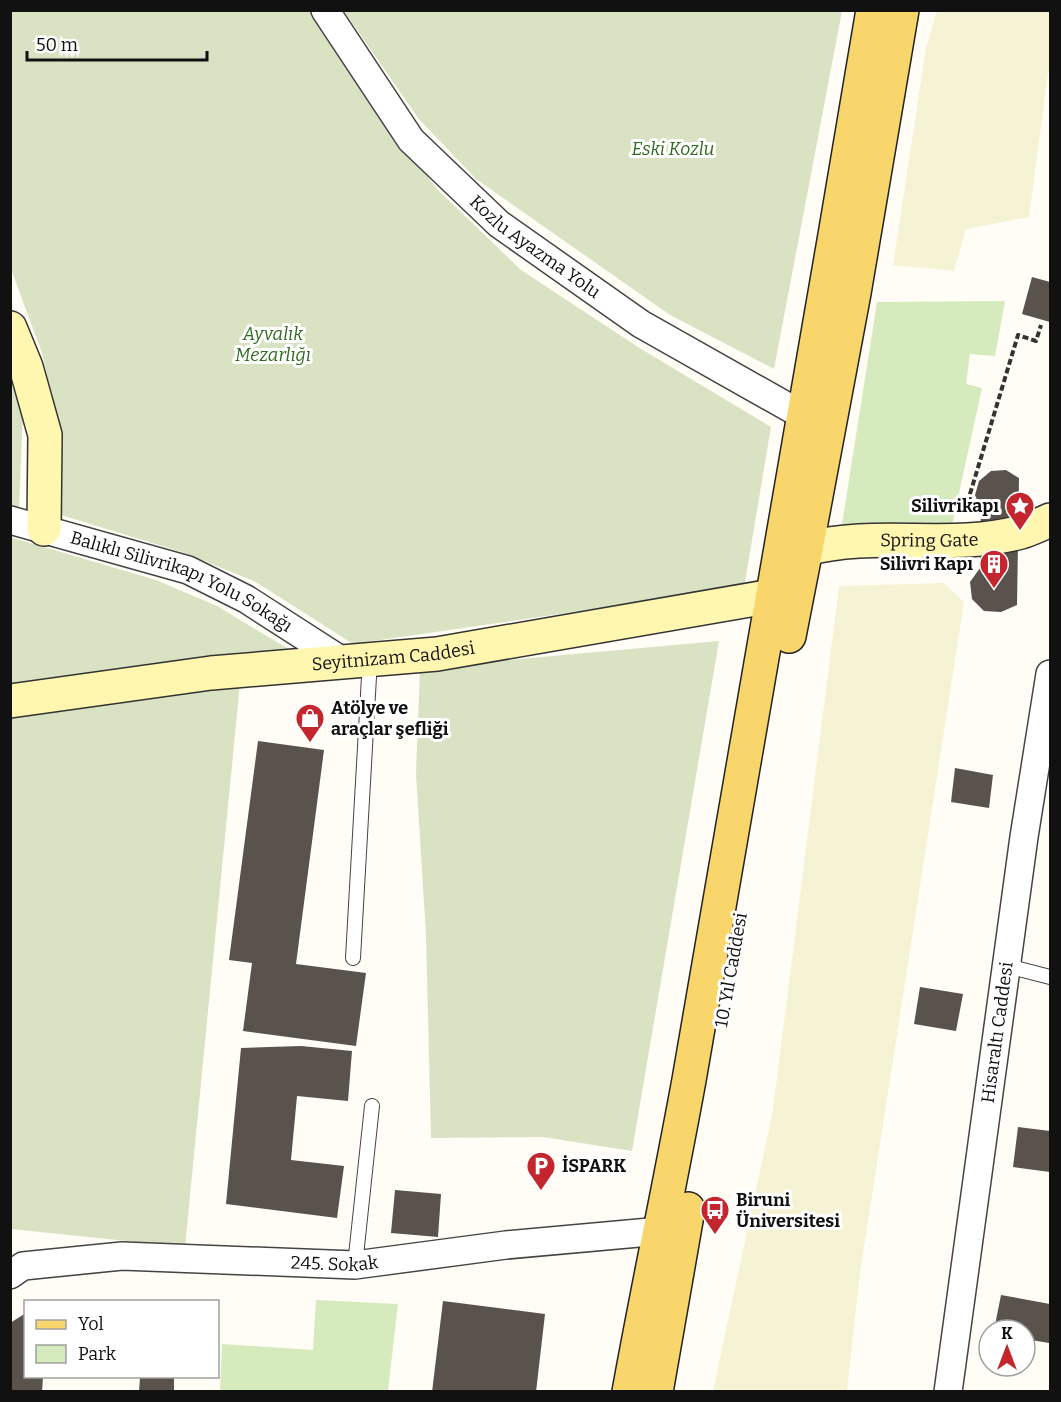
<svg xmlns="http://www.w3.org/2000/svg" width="1061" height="1402" viewBox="0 0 1061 1402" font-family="Bitter,serif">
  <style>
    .farmland { fill: #f6f3d4 }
    .green { fill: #d5ebbd }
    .cemetery { fill: #d9e3c4 }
    .building { fill: #5a524d }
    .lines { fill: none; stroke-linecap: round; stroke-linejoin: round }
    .lane-casing { stroke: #444; stroke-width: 16 }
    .street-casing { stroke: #444; stroke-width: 30 }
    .secondary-casing { stroke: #333; stroke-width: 36 }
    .primary-casing { stroke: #222; stroke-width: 36 }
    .path { stroke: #333; stroke-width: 4; stroke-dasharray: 6 3; stroke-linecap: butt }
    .lane { stroke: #fff; stroke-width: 14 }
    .street { stroke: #fff; stroke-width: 27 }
    .secondary { stroke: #fff6b0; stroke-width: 33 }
    .primary { stroke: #f9d66b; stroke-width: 33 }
    .labels { text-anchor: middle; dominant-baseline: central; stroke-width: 6; stroke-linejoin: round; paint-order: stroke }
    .park-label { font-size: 18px; font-style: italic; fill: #2f6b1f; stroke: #fff }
    .street-label { font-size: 18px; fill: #111; stroke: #fff }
    .poi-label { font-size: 18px; font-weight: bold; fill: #111; stroke: #fff; text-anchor: start }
  </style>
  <rect width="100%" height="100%" fill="#fffdf5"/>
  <g class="farmland">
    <path d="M937,11H1050V59L1029,217L966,229L954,271L893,265L926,48Z"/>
    <path d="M944,583L964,602L860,1273L847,1391H713L773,1110L839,586Z"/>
  </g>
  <g class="green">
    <path d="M1005,301L995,356L970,354L966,384L982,388L952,525L842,524L877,302Z"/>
    <path d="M316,1300L398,1304L388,1391H220L222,1344L313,1350Z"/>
  </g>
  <g class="cemetery">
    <path d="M11,11H310L369,98L437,189L521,270L638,347L771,427L745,582L732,589L353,644L256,582L185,553L61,515V437L42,353L11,269Z"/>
    <path d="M344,11H842L774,369L670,315L476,179L418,118Z"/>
    <path d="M10,372L23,409L19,509L11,506Z"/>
    <path d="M10,537L156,580L217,606L292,651L11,685Z"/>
    <path d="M719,641L632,1151L543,1137L431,1138L426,935L416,774L420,668Z"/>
    <path d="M240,683L185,1247L11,1229L10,713Z"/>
  </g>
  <g class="building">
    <path d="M1032,277L1050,282V322L1022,314Z"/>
    <path d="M1006,470L1019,478L1017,605L1001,612L984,611L972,599L970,582L980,568L981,509L975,495L979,481L991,471Z"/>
    <path d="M258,741L324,750L296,964L366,973L356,1046L243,1031L252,963L229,960Z"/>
    <path d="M955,768L993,775L989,808L951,802Z"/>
    <path d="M920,987L963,994L956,1031L914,1024Z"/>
    <path d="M301,1046L352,1051L348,1101L297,1096L291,1160L344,1166L337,1218L226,1204L241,1048Z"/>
    <path d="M1018,1127L1050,1131V1172L1013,1167Z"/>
    <path d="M395,1190L441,1194L438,1237L391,1233Z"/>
    <path d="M1001,1295L1050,1304L1049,1343L1025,1339V1330H994Z"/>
    <path d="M443,1301L545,1314L536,1392H432Z"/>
    <path d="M26,1313V1377H43L42,1392H10V1323Z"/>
    <path d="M140,1377H174V1392H139Z"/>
  </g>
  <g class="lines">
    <g class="lane-casing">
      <g id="lane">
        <path d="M353,958L370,659"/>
        <path d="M1007,966L1050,977"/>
        <path d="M355,1265L372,1106"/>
      </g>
    </g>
    <g class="street-casing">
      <g id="street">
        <path id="s1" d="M325,10L411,140L499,224L641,324L804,416"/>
        <path id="s2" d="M10,520L188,570L246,599L344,662"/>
        <path id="s3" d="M10,1275L23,1266L122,1256L355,1265L506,1245L661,1231"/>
        <path id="s4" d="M948,1392L1024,837L1050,674"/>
      </g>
    </g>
    <g class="secondary-casing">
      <g id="secondary">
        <path d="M10,328L26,367L45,435L44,529"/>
        <path id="s5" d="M806,549C875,530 951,551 1021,532C1031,529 1041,524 1050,520"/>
        <path id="s6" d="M10,701L211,673L437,654L772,596"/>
      </g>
    </g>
    <g class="primary-casing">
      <g id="primary">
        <path d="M797,568L806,549L854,293L902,10"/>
        <path d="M789,636L806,549"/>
        <path d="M629,1392C648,1287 670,1184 689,1080C752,724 813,367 873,10"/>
        <path d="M656,1392L688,1209"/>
      </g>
    </g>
    <path class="path" d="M969,512L970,494L1018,335L1036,341L1041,325"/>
    <use href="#lane" class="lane"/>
    <use href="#street" class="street"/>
    <use href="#secondary" class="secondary"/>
    <use href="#primary" class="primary"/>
  </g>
  <defs>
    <g id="sight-pin" transform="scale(1.5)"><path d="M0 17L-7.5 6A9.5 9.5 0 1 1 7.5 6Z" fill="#c4262e" stroke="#fff"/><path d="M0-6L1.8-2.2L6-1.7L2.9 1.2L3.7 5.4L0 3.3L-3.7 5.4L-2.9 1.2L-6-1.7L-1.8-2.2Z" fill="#fff"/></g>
    <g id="building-pin" transform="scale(1.5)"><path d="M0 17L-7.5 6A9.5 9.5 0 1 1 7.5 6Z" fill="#c4262e" stroke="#fff"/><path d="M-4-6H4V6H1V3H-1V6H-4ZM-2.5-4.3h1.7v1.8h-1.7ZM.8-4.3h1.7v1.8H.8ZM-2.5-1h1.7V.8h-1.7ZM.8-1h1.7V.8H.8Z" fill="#fff"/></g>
    <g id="shop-pin" transform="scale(1.5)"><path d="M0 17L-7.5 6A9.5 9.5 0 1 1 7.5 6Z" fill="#c4262e" stroke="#fff"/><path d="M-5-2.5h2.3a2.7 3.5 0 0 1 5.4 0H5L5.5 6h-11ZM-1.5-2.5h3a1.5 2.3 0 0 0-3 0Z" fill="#fff"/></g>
    <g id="parking-pin" transform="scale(1.5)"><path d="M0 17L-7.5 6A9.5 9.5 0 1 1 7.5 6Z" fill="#c4262e" stroke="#fff"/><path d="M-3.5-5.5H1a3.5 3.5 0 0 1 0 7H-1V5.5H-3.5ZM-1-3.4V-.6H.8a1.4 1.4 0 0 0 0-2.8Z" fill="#fff"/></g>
    <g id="bus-pin" transform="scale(1.5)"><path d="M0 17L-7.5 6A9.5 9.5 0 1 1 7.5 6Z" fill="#c4262e" stroke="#fff"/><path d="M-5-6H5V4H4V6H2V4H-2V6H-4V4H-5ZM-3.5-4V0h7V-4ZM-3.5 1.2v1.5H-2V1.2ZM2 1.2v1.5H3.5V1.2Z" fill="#fff"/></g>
  </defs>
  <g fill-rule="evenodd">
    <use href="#sight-pin" x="1020" y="506"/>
    <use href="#building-pin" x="994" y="564"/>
    <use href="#shop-pin" x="310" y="718"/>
    <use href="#parking-pin" x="541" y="1166"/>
    <use href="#bus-pin" x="715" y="1210"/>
  </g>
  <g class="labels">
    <g class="park-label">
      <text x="673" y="149">Eski Kozlu</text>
      <text x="273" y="334">Ayvalık<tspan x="273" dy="21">Mezarlığı</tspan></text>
    </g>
    <g class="street-label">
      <text stroke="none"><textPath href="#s1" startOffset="320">Kozlu Ayazma Yolu</textPath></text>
      <text stroke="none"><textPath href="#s5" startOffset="124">Spring Gate</textPath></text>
      <text stroke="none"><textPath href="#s2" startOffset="183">Balıklı Silivrikapı Yolu Sokağı</textPath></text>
      <text stroke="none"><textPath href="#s6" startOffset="386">Seyitnizam Caddesi</textPath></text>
      <text transform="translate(731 970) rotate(-80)">10. Yıl Caddesi</text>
      <text stroke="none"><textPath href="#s4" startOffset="363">Hisaraltı Caddesi</textPath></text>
      <text stroke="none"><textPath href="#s3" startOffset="328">245. Sokak</textPath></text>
    </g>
    <g class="poi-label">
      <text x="999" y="506" text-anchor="end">Silivrikapı</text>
      <text x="973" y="564" text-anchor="end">Silivri Kapı</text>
      <text x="331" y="708">Atölye ve<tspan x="331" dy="21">araçlar şefliği</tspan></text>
      <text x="562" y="1166">İSPARK</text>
      <text x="736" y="1200">Biruni<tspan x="736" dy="21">Üniversitesi</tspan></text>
    </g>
  </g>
  <rect width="1061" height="1402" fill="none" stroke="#111111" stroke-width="24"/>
  <rect x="24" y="1300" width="195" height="78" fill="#ffffff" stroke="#a0a0a0" stroke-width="1.5"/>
  <rect x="36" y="1320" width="30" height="9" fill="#f9d66b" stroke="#a0a0a0" stroke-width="1.5"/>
  <text x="78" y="1330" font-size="18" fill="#111111">Yol</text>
  <rect x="36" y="1345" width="30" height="18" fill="#d5ebbd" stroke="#a0a0a0" stroke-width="1.5"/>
  <text x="78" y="1360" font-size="18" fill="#111111">Park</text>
  <g transform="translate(1007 1348)"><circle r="28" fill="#ffffff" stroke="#a0a0a0" stroke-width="1.5"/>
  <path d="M0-4.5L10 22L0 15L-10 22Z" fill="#c4262e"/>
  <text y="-9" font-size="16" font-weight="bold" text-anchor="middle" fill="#111111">K</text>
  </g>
  <path d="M27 51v9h180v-9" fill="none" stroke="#111111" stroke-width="3"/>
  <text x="36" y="51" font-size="18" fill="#111111" stroke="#ffffff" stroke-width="4.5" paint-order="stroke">50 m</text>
</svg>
